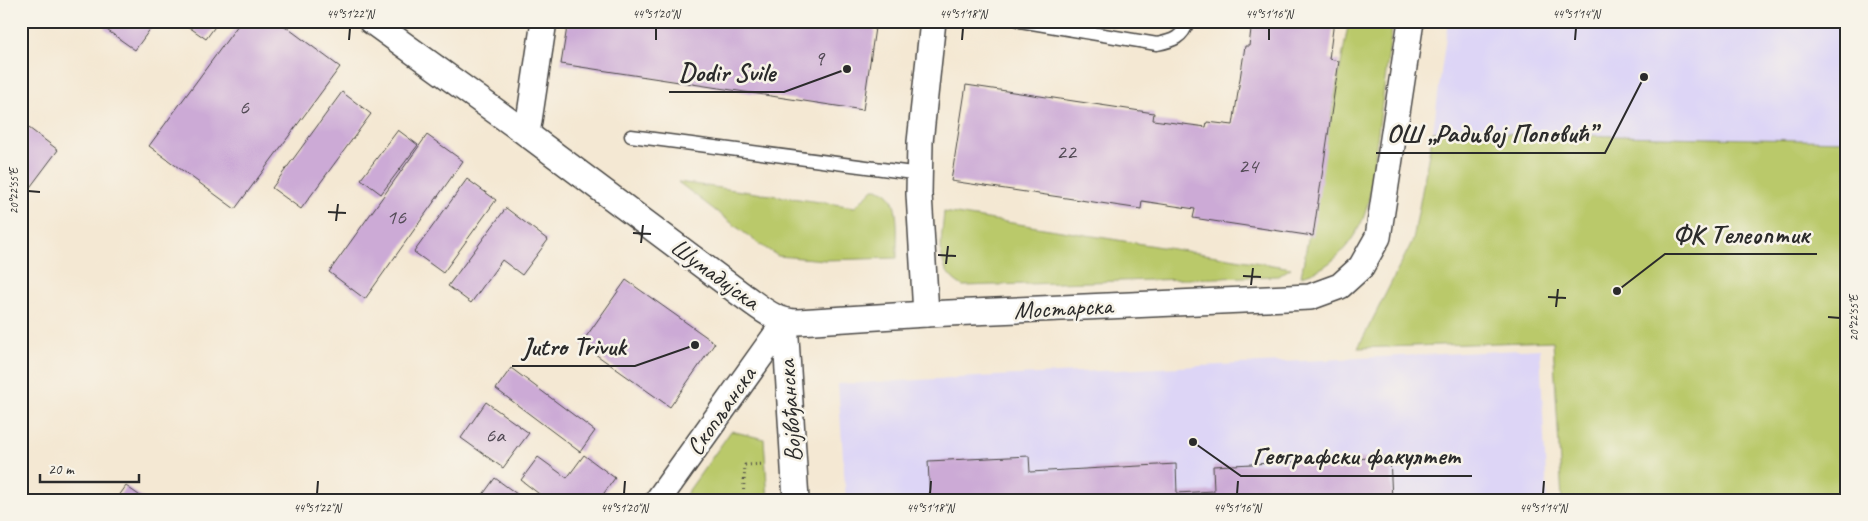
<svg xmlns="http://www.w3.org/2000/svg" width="1868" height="521" viewBox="0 0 1868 521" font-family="Caveat,sans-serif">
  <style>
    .built { fill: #ddd5f6 }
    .green { fill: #bac96b; stroke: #727a4b }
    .building { fill: #ccaad6 }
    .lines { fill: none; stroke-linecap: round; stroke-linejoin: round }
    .service-casing { stroke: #494744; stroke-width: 15 }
    .minor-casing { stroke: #494744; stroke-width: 28 }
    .path { stroke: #494744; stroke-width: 3; stroke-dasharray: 1 4; stroke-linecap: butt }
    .service { stroke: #fff; stroke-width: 12 }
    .minor { stroke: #fff; stroke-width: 25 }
    .ticks { fill: none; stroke: #2b2b2b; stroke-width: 2 }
    .labels { text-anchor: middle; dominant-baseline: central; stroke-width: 5; stroke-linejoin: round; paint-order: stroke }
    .number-label { font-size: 22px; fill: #534b56 }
    .street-label { font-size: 25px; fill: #2b2b2b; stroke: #f7f3e8 }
    .leader { fill: none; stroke: #2b2b2b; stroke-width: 2 }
    .callout-dot { fill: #2b2b2b; stroke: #f7f3e8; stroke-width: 2 }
    .callout-label { font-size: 26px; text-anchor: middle; font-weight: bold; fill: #2b2b2b; stroke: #f7f3e8; stroke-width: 5; stroke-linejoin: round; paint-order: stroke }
    .neatline { fill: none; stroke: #2b2b2b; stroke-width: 2 }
    .ticks-label { font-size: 12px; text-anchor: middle; fill: #2b2b2b }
  </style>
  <rect width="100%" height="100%" fill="#f7f3e8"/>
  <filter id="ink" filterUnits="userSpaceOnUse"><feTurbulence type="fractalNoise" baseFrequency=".02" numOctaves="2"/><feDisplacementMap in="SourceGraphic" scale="10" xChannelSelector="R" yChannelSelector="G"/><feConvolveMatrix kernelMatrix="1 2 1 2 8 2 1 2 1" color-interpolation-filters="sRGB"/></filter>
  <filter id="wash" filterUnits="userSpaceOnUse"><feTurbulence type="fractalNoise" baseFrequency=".0096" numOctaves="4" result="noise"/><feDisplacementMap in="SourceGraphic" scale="20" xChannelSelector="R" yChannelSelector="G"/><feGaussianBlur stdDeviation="1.12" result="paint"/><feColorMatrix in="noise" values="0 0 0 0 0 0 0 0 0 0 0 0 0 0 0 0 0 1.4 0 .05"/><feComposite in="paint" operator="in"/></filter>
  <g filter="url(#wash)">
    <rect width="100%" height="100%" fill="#f4e8d3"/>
    <g class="built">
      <path d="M1448,21H1847V141L1433,132Z"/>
      <path d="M1540,349L1547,500H846L838,384Z"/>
    </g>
    <g class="green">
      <path d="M1349,21H1393C1387,63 1382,105 1376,147C1373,172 1371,208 1358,229C1345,252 1327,270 1301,276Z"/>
      <path d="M1433,132L1847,141V500H1562L1553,341L1358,348L1413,240Z"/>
      <path d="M678,182L855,207L873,189C904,187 896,237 897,258L825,260L778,256L759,244Z"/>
      <path d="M944,212L1291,268L1278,276L963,286C933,270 942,240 944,212Z"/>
      <path d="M731,431L764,439L768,500H682Z"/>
    </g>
    <g id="blocks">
      <g class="building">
        <path d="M109,21H156L135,50L104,28Z"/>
        <path d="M184,21H219L206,39L183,23Z"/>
        <path d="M241,21H278L340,67L235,209L149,146Z"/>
        <path d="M568,21H876L863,110L561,64Z"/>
        <path d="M1252,21H1334L1329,59L1339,61L1313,236L1193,218L1195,209L1168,205L1142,201L1141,209L951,181L966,85L1154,113L1153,120L1206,127L1207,122L1233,125L1245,46H1249Z"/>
        <path d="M342,92L371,114L301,209L272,188Z"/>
        <path d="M25,125L58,150L28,190L21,184V131Z"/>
        <path d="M398,130L418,145L381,194L361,179Z"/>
        <path d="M427,135L463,161L365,299L329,272Z"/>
        <path d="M467,179L496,200L443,273L414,252Z"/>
        <path d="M506,208L548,240L522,275L502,260L471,303L448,286Z"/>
        <path d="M626,280L715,343L670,407L581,344Z"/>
        <path d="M511,368L595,431L580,452L496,389Z"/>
        <path d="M486,402L529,433L503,468L461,438Z"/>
        <path d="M584,455L615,478L599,500H547L521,480L538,457L567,478Z"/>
        <path d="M1029,456L1030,472L1176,464L1177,493L1214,491L1213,466L1390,457L1392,500H930L928,461Z"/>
        <path d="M495,478L525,500H479Z"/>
        <path d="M126,486L146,500H116Z"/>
      </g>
    </g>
  </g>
  <g filter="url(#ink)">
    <use href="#blocks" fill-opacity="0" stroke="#494744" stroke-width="1"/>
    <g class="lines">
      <g class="service-casing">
        <g id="service">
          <path d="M1020,21L1157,44C1172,41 1183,38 1188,21"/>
          <path d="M631,136L920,174"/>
        </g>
      </g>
      <g class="minor-casing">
        <g id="minor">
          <path d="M371,21L527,134L742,295C761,308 775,322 798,322L926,314L1310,297L1340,286L1361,267L1378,237L1411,21"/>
          <path d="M527,134L544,21"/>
          <path d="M926,314L919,194L920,142L933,21"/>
          <path d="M785,322L796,500"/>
          <path d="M658,500L785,322"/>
        </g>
      </g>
      <path class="path" d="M743,500L745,465L765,464"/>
      <use href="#service" class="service"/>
      <use href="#minor" class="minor"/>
    </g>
  </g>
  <path class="ticks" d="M349,40L350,28M656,40V28M962,40L963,28M1269,40V28M1575,40L1576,28M28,191L40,192M328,212L346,213M336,221L338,204M633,233L651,234M641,243L643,225M938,255L956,256M946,264L948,246M1243,276L1261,277M1251,285L1253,268M1548,297L1566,298M1556,307L1558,289M1828,317L1840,318M317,494L318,481M624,494L625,481M930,494L931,481M1237,494L1238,481M1543,494L1544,481"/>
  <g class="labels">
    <g class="number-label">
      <text x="819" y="58">9</text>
      <text x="244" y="107">6</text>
      <text x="1066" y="152">22</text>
      <text x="1248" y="166">24</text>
      <text x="396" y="217">16</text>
      <text x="495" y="435">6a</text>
    </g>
    <g class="street-label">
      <text transform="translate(715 274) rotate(36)">Шумадијска</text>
      <text transform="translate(1063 308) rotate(-3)">Мостарска</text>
      <text transform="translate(721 411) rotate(-55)">Скопљанска</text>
      <text transform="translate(790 411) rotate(-94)">Војвођанска</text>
    </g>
  </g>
  <path class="leader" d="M847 69L784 92H669M1644 77L1605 153H1376M1617 291L1665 254H1817M695 345L635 366H512M1193 442L1241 476H1472"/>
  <g class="callout-dot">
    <circle cx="847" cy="69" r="5"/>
    <circle cx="1644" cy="77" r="5"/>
    <circle cx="1617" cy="291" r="5"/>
    <circle cx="695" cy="345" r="5"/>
    <circle cx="1193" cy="442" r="5"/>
  </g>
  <g class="callout-label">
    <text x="727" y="81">Dodir Svile</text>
    <text x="1491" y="142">ОШ „Радивој Поповић”</text>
    <text x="1741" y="243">ФК Телеоптик</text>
    <text x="574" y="355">Jutro Trivuk</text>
    <text x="1356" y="464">Географски факултет</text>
  </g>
  <rect width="1868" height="521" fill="none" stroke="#f7f3e8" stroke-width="55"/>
  <path d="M40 474v8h99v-8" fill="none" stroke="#2b2b2b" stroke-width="2.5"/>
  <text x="48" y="474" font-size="15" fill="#2b2b2b" stroke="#f7f3e8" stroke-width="4" paint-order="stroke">20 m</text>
  <rect x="28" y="28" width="1812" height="466" class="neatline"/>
  <g class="ticks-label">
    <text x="350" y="18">44°51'22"N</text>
    <text x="656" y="18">44°51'20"N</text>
    <text x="963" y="18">44°51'18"N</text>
    <text x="1269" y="18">44°51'16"N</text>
    <text x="1576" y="18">44°51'14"N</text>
    <text transform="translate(14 191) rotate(-90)" y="4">20°22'55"E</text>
    <text transform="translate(1854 318) rotate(-90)" y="4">20°22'55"E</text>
    <text x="317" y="512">44°51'22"N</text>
    <text x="624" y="512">44°51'20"N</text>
    <text x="930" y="512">44°51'18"N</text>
    <text x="1237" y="512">44°51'16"N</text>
    <text x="1543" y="512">44°51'14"N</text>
  </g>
</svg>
